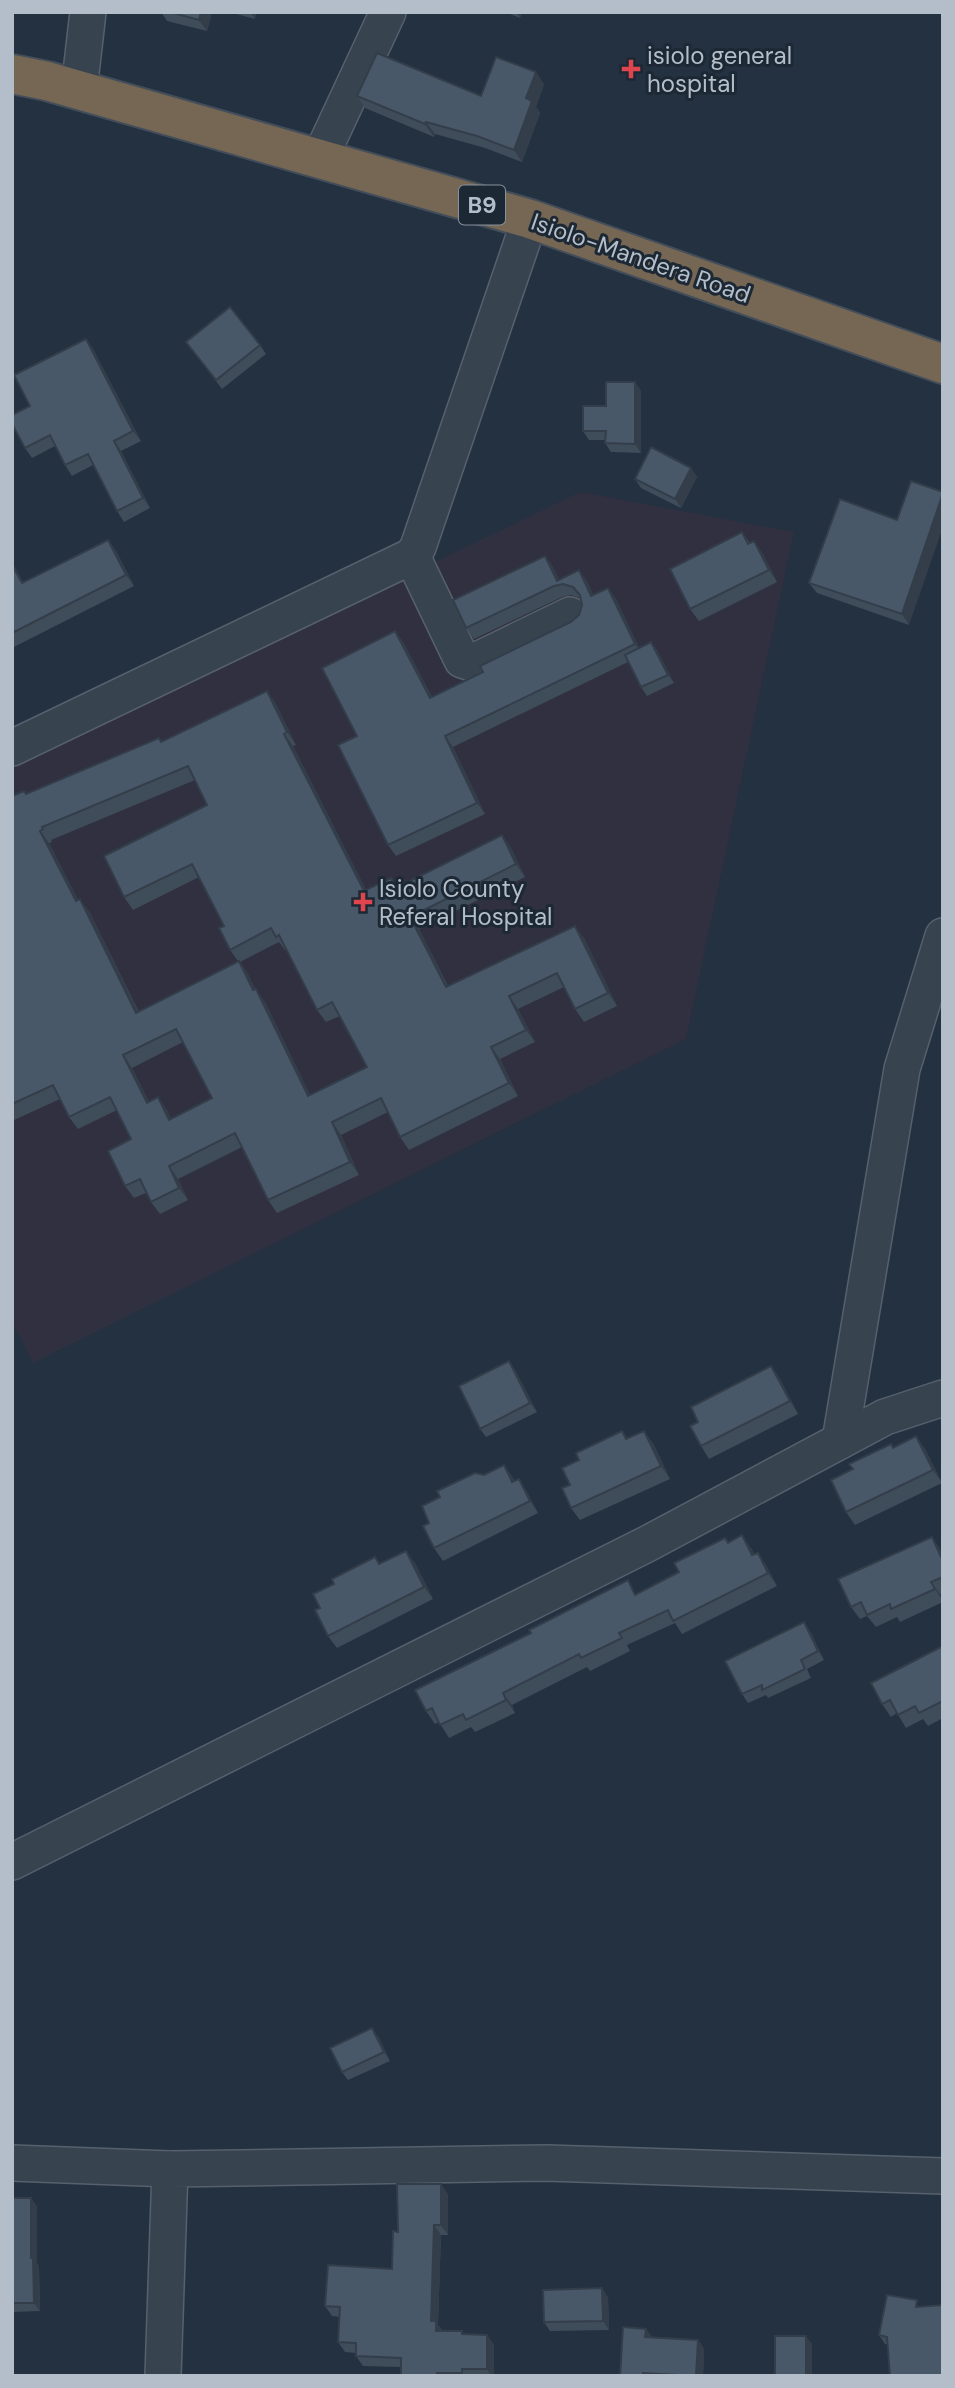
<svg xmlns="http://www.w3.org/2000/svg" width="955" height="2388" viewBox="0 0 955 2388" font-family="'DM Sans',sans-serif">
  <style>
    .medical { fill: #313040 }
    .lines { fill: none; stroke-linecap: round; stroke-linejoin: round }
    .minor-casing { stroke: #56616d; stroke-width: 38 }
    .highway-casing { stroke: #434e5a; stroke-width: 42 }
    .minor { stroke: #384350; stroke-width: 35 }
    .highway { stroke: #766754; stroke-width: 38 }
    .wall { fill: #3f4c5a; fill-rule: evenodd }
    .shaded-wall { fill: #333e4a }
    .building { fill: #495869; stroke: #333e4a; stroke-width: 2; fill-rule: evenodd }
    .health-dot { fill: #e0444e; stroke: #1d2835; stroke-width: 2.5 }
    .labels { text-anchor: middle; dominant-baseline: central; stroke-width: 6; stroke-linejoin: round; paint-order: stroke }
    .shield { fill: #1d2835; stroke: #87919d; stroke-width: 2 }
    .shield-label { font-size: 23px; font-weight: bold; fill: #b4beca }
    .poi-label { font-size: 24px; fill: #b4beca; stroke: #1d2835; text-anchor: start }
    .street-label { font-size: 24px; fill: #b4beca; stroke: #1d2835 }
  </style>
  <rect width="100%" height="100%" fill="#233140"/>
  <path class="medical" d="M580,492L794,532L686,1039L33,1363L12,1321V766Z"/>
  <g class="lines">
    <g class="minor-casing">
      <g id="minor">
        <path d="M79,90L88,12"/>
        <path d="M320,158L388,12"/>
        <path d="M412,556L462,660L471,663L570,615"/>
        <path d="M12,748L412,556L418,547L530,219"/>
        <path d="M840,1441L902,1069L943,936"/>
        <path d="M12,1862L647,1544L885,1417L943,1398"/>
        <path d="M12,2163L170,2169"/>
        <path d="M163,2376L170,2169L547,2163L943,2176"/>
      </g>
    </g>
    <g class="highway-casing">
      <path id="highway" d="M12,74L47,81L530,219L943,364"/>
    </g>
    <use href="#minor" class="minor"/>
    <use href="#highway" class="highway"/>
  </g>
  <g class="wall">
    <path d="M161,12H212L207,31L167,21Z"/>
    <path d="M229,12H256L255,19Z"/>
    <path d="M505,12H522L520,18Z"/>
    <path d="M544,84L536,107L540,113L522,162L485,148L435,134L434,137L365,108L357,96H481Z"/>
    <path d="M86,339L93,349L141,441L121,451L150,508L124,522L117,511L93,465L72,476L65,465L55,446L32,458L25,448L30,406Z"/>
    <path d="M186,342L260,345L266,354L222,389Z"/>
    <path d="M635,382L641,391V453L611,452L605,443V440H589L583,431L606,406Z"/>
    <path d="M691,468L697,477L681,508L641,488L635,479Z"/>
    <path d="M897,520L909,625L817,593L809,583Z"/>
    <path d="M742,532L750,543L754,541L763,554L777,582L699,621L690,609Z"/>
    <path d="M108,540L116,551L134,586L12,648V562L23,583Z"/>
    <path d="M545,556L553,567L559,580L587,581L593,595L608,588L616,599L639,648L651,642L657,650L674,683L647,696L641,687L628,662L453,747L485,814L396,856L388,845L357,736L395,631L403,642L432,697L483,672L571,622L579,615L582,605L581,598L571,595L562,597L474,639L466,628Z"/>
    <path d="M267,691L276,704L296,745L293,746L366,890L391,878L397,887L502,835L511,848L525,877L419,929L448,986L584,938L617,1006L584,1022L575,1009L564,987L518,1009L535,1042L500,1059L518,1096L409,1150L400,1137L388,1112L341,1135L359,1175L277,1213L268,1200L242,1147L178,1179L188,1200L160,1214L151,1202L146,1193L134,1198L125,1186L131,1139L117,1110L78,1129L69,1117L60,1099L12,1121V796L26,794L159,738L162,742ZM195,780L207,805L124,897L133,910L199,877L224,926L230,950L238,961L139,1012L89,911L78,900L49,843L52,842L51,840ZM279,942L285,950L286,949L317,1010L326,1022L340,1016L367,1067L310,1095L265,1002L255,989L248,974L240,962ZM183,1042L212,1098L171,1119L167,1110L158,1097L149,1102L132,1068Z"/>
    <path d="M771,1366L780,1379L798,1414L709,1459L701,1446L698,1422Z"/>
    <path d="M515,1370L537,1412L486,1437L480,1429Z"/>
    <path d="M622,1431L628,1439L653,1443L670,1479L580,1520L571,1508L570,1485L579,1460Z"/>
    <path d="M916,1436L925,1449L942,1483L855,1525L846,1512L853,1469L849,1464L893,1448Z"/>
    <path d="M504,1465L515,1481L527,1492L538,1513L443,1561L434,1548L429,1523L484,1475Z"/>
    <path d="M725,1538L729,1542L751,1548L754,1554L766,1565L777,1586L682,1634L675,1623L627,1645L630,1651L590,1671L587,1667L512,1705L515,1713L475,1732L471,1727L449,1738L439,1722L435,1724L426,1711L637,1594L679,1572Z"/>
    <path d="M941,1550L943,1554V1593L940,1594L943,1602L900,1622L897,1617L876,1627L867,1616L860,1619L851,1607Z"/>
    <path d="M380,1563H415L433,1599L337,1648L328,1636L320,1608Z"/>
    <path d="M810,1631L824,1660L807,1669L811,1678L768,1698L766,1695L748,1703L742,1694Z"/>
    <path d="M943,1646V1718L928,1726L923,1719L906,1728L897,1713L891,1717L882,1704Z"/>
    <path d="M378,2036L390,2061L348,2080L342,2072Z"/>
    <path d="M448,2194V2235H441L438,2325L443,2331H462L464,2335H487L494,2345V2376H401V2367L363,2366L356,2356V2353L345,2352L338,2342L340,2317L332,2316L325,2306L392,2269L398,2232Z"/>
    <path d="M12,2198L37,2206V2263L39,2267L40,2311L12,2312Z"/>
    <path d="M608,2297L609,2330L550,2331L544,2322Z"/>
    <path d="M921,2306L887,2344H885L879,2335Z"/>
    <path d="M646,2329L652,2337L698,2340L704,2349L703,2376H620Z"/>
  </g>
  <g class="shaded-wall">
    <path d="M201,12H212L207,31L199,20Z"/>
    <path d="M250,12H256L255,19Z"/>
    <path d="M516,12H522L520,18Z"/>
    <path d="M536,72L544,84L536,107L540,113L522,162L514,150L526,98Z"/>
    <path d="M426,122L435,134L434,137L425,124Z"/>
    <path d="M86,339L93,349L141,441L133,431Z"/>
    <path d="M635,382L641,391V453L635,444Z"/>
    <path d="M114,441L121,451L150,508L143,498Z"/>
    <path d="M691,468L697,477L681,508L675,499Z"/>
    <path d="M943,493V527L909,625L902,614Z"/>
    <path d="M108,540L116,551L134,586L126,575Z"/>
    <path d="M754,541L763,554L777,582L769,570Z"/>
    <path d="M545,556L553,567L561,584L557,581Z"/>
    <path d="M12,562L30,594L22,583L12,565Z"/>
    <path d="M579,570L587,581L599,607L591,596Z"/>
    <path d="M608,588L616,599L643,655L635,644Z"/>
    <path d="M395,631L403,642L438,709L430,698Z"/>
    <path d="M651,642L657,650L674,683L668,675Z"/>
    <path d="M267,691L276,704L296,745L287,732Z"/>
    <path d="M284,734L293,746L373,904L364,891Z"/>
    <path d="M445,736L453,747L485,814L477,803Z"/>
    <path d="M40,831L49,843L85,913L76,901Z"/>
    <path d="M502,835L511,848L525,877L516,864Z"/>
    <path d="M80,899L89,911L145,1026L136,1013Z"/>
    <path d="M410,917L419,929L454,1000L446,987Z"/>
    <path d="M575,926L584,938L617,1006L608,993Z"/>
    <path d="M239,961L248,974L262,1003L253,990Z"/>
    <path d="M256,989L265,1002L317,1109L308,1096Z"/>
    <path d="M509,996L518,1009L535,1042L526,1030Z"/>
    <path d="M491,1047L500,1059L518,1096L509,1083Z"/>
    <path d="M123,1055L132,1068L156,1115L147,1103Z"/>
    <path d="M158,1097L167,1110L178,1133L169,1120Z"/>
    <path d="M332,1122L341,1135L359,1175L350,1162Z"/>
    <path d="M169,1166L178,1179L188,1200L179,1188Z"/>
    <path d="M509,1361L515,1370L537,1412L530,1403Z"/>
    <path d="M771,1366L780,1379L798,1414L790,1401Z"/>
    <path d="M644,1431L653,1443L670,1479L661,1466Z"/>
    <path d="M916,1436L925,1449L942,1483L933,1470Z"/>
    <path d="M504,1465L513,1478L521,1495L512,1482Z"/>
    <path d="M519,1479L527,1492L538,1513L530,1501Z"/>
    <path d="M742,1535L751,1548L761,1568L752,1555Z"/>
    <path d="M932,1537L941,1550L943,1554V1561Z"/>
    <path d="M406,1551L415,1563L433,1599L424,1587Z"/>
    <path d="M758,1553L766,1565L777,1586L768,1573Z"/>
    <path d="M931,1582L940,1594L943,1601L935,1589Z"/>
    <path d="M804,1622L810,1631L824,1660L818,1651Z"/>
    <path d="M503,1693L512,1705L515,1713L506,1700Z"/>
    <path d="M372,2028L378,2036L390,2061L384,2052Z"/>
    <path d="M441,2184L448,2194V2235L441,2225Z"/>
    <path d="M31,2198L37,2206V2263L39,2267L40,2311L34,2303L31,2258Z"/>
    <path d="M434,2225L441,2235L438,2325L443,2331H436L431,2321Z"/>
    <path d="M602,2288L608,2297L609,2330L603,2321Z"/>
    <path d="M646,2329L652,2337H645Z"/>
    <path d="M487,2335L494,2345V2376H491L487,2369Z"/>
    <path d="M806,2336L812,2344V2376H806Z"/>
    <path d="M698,2340L704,2349L703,2376H696Z"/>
  </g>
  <g class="building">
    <path d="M170,12H201L199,20Z"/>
    <path d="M377,53L481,96L496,57L536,72L526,98L532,101L514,150L477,136L426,122L425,124L357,96Z"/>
    <path d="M230,307L260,345L216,380L186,342Z"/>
    <path d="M86,339L133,431L114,441L143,498L117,511L88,454L65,465L50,435L25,448L12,424V415L30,406L14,375Z"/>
    <path d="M606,382H635V444L605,443L606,431H583V406H606Z"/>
    <path d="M651,447L691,468L675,499L635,479Z"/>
    <path d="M911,481L943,492V493L902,614L809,583L840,499L897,520Z"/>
    <path d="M742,532L748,544L754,541L769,570L690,609L670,569Z"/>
    <path d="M108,540L126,575L12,633V565L22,583Z"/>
    <path d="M545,556L557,581L579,570L591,596L608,588L635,644L445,736L477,803L388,845L338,745L357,736L322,668L395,631L430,698L483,672L480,666L571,622L579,615L582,605L580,595L573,587L563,584L554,586L466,628L453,600Z"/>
    <path d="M651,642L668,675L641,687L625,655Z"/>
    <path d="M267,691L287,732L284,734L364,891L391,878L396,888L502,835L516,864L410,917L446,987L575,926L608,993L575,1009L557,973L509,996L526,1030L491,1047L509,1083L400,1137L381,1098L332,1122L350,1162L268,1200L235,1133L169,1166L179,1188L151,1202L140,1179L125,1186L108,1151L131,1139L110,1097L69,1117L53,1085L12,1104V796L24,791L26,794L159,738L161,742ZM188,766L207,805L104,856L124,897L192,864L224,926L219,928L230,950L271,928L276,937L279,935L317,1010L332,1002L367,1067L308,1096L256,989L253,990L239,961L136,1013L80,899L76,901L40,831L43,829L42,827ZM176,1029L212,1098L169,1120L158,1097L147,1103L123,1055Z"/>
    <path d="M509,1361L530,1403L480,1429L459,1386Z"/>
    <path d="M771,1366L790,1401L701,1446L690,1426L698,1422L691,1407Z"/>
    <path d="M622,1431L626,1439L644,1431L661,1466L571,1508L562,1488L570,1485L562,1468L579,1460L576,1453Z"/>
    <path d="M916,1436L933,1470L846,1512L831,1480L853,1469L849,1464L891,1444L893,1448Z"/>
    <path d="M504,1465L512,1482L519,1479L530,1501L434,1548L423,1526L429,1523L422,1506L440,1497L437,1491L475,1473L484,1475Z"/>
    <path d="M742,1535L752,1555L758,1553L768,1573L673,1621L668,1610L619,1633L622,1638L581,1658L579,1654L503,1693L506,1700L466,1720L463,1714L440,1725L432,1708L426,1711L415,1690L531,1633L529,1630L628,1580L635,1595L679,1572L674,1563L725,1538L728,1543Z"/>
    <path d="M932,1537L943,1561V1577L931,1582L935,1589L891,1609L890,1604L867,1615L861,1602L851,1607L838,1579Z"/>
    <path d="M406,1551L424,1587L328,1636L315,1610L320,1608L313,1594L334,1584L332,1579L375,1557L379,1564Z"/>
    <path d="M804,1622L818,1651L801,1660L805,1669L762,1690V1685L742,1694L725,1661Z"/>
    <path d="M943,1646V1701L919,1713L915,1706L898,1715L890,1700L882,1704L871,1683Z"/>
    <path d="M372,2028L384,2052L342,2072L330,2048Z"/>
    <path d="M397,2184H441V2225H434L431,2321H436V2331H462V2334L487,2335V2369H462V2373H437V2376H401V2358L356,2356V2343L338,2342L340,2307L325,2306L328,2265L392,2269L393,2231L398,2232Z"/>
    <path d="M12,2198H31V2258H33L34,2303H12Z"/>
    <path d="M602,2288L603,2321L544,2322L543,2290Z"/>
    <path d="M887,2295L917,2300L916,2307L943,2305V2376H890L887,2337L879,2335Z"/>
    <path d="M623,2327L646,2329L645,2337L698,2340L696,2376L643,2373V2376H620Z"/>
    <rect x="775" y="2336" width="31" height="40"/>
  </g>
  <g class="health-dot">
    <path d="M627.5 58.5h7v7h7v7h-7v7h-7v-7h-7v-7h7z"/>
    <path d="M359.5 891.5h7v7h7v7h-7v7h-7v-7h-7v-7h7z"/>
  </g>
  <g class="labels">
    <rect class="shield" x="459" y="185.5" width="46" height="39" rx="5"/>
    <g class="shield-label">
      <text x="482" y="205">B9</text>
    </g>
    <g class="poi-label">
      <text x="647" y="55">isiolo general<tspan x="647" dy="28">hospital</tspan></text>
      <text x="379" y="888">Isiolo County<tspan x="379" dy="28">Referal Hospital</tspan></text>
    </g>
    <g class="street-label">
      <text transform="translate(641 258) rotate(19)">Isiolo-Mandera Road</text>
    </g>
  </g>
  <rect width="955" height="2388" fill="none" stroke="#b4beca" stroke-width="28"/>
</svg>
